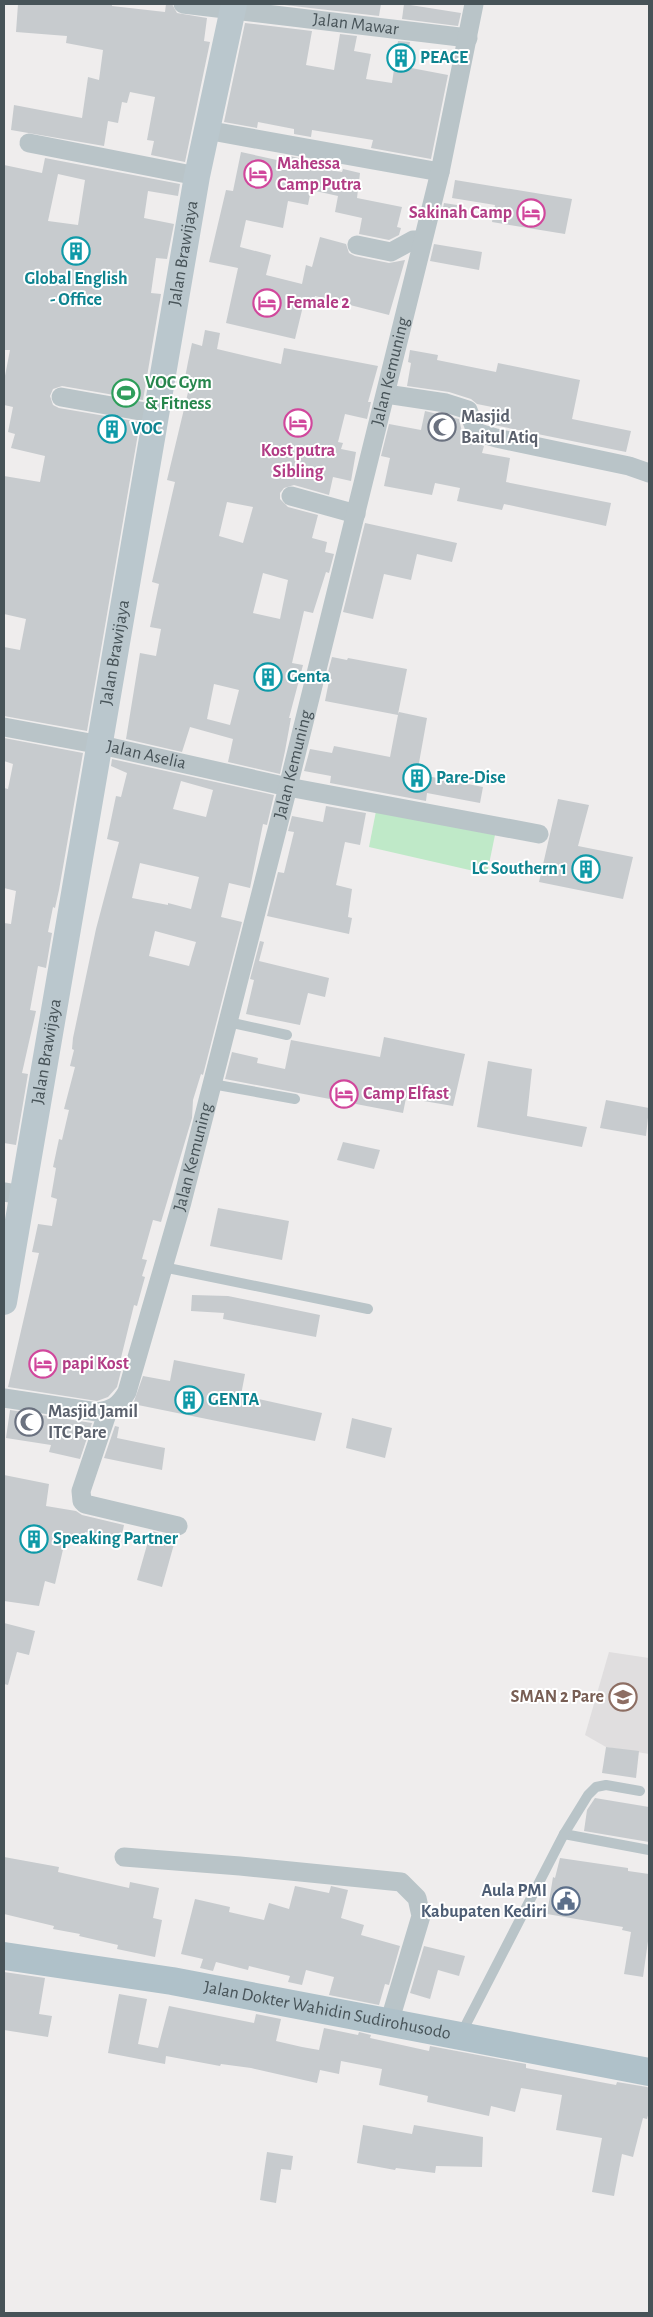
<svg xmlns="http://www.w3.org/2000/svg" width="653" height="2317" viewBox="0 0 653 2317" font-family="'Alegreya Sans',sans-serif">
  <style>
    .education { fill: #e0dedf }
    .green { fill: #bfe9c8 }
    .building { fill: #c7cbce; fill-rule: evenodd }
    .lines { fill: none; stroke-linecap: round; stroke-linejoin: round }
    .service { stroke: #b9c4c8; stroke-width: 10 }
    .minor { stroke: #b9c4c8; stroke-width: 19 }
    .secondary { stroke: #bac7cd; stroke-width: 26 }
    .primary { stroke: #afc1c9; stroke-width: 28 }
    .labels { text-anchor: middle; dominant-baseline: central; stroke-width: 4; stroke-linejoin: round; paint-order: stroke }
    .street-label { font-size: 18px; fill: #475358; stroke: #fff }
    .culture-label { font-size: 18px; font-weight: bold; fill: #0d838f; stroke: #fff; text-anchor: start }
    .hotel-label { font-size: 18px; font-weight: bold; fill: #b23c85; stroke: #fff; text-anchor: start }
    .leisure-label { font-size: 18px; font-weight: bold; fill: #27864d; stroke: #fff; text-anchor: start }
    .worship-label { font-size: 18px; font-weight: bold; fill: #5b616d; stroke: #fff; text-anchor: start }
    .education-label { font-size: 18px; font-weight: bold; fill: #785e54; stroke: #fff; text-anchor: end }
    .service-label { font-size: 18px; font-weight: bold; fill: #4e5e75; stroke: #fff; text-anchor: end }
  </style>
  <rect width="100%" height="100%" fill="#efeded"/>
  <path class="education" d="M609,1652L649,1658V1754L606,1747L585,1735Z"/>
  <path class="green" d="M377,806L496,830L487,874L369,847Z"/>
  <g class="building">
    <path d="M18,4H112V6L165,12L166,4H172L177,13L207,18L204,41L210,42L185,162L151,155L154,141L147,140L155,97L130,92L127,103L122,102L118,123L108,121L104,146L11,130L14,105L82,118L88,77L99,80L103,50L66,43L67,36L16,32Z"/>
    <path d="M276,4H381L379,16Z"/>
    <path d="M404,4L461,13L458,26L402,19Z"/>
    <path d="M245,23L312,31L306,65L334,70L340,34L357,36L354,51L371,54L366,79L392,83L398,41L410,42L406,67L448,75L431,159L371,148L373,140L312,130L311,137L294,134V129L258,122L257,128L224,122Z"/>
    <path d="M241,152L286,162V159L289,160L290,156L307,160V164L316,165L315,168L342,172L343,169L360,173L357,198L402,207L397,227L401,228L399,235L389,240L359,234L362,218L335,212L338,196L311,190L308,205L288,201L283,228L246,220L240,247L271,255L266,275L302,284L306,265L312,267L320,237L346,244L349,253L355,256L389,263L405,260L389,315L315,296L313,305L304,302L295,339L226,323L238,268L209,262L226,190L233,191Z"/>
    <path d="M45,158L180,184L178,196L148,191L144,218L174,224L167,259L156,258L151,293L161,294L143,400L62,386L53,389L50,396L53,405L59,408L140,422L87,731L4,716V647L20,650L26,619L4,614V476L40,482L45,456L11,448L15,434L8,432L13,407L4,405V381L10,350H4V165L42,173ZM58,174L85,180L78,225L48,221Z"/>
    <path d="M455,180L572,199L565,234L492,222L495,205L452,198Z"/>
    <path d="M444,203L457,205L455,219L441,217Z"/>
    <path d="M434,244L482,252L479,270L430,261Z"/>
    <path d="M205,330L220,333L217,349L281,364L284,348L378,366L368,402H371L367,419L345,414L338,442L343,443L341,449L356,452L351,481L333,477L329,495L294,485L284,488L280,493V499L288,507L318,515L312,538L327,542L325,552L334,554L329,573L326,572L313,613L304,611L292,663L303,665L289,718H291L285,751L280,774L228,762L233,739L190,727L182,752L126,739L140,653L156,656L161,629L150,627L159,584L152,582L175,482L167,480L190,384L184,383L188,362L192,343L202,346ZM227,502L253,507L243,543L219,536ZM263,573L288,580L280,619L253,613ZM214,684L239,690L230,725L207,719Z"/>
    <path d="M410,350L438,355L437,360L496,372L498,363L580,380L572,419L631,431L626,452L489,424L492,407L477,404L471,399L449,392L407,386L411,363L408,362Z"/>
    <path d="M425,411L459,419L462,432L469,440L484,446L482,453L510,458L506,482L611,503L606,526L504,504L502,510L457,501L460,488L435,483L432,495L384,486L390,458L381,456L389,424L421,430Z"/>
    <path d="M365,523L457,543L452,562L417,554L411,580L384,574L373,619L343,612Z"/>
    <path d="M332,657L347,660L348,658L407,669L398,714L399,712L427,718L417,774L483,787L480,803L427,793L426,801L330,783L331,776L304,771L310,749L332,753L334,746L390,757L398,715L325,701L330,676H327Z"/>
    <path d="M4,738L83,753L59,890L55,908L53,907L48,932L52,933L46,968L38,966L30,1010L36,1011L22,1073L28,1074L16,1145L4,1143V923L11,924L16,891L4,888V788L8,789L13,764L4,761Z"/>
    <path d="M112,759L274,795L267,825L263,824L250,888L229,883L221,917L242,922L203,1075L201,1074L193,1100L192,1118L161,1222L153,1220L142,1259L147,1260L142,1276L145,1277L137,1306L134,1305L118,1370L121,1371L117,1387L108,1397L97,1401L8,1387L39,1253L32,1252L38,1224L52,1226L57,1199L51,1197L56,1168L53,1167L59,1139L62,1140L69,1110L64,1109L75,1067L70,1066L74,1050L72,1049L73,1038L96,929L119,842L107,839L116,796L121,797L127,773L111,766ZM181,781L213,790L206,817L173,809ZM140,863L199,877L191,909L168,903V905L132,898ZM155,931L196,942L189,966L149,956Z"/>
    <path d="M558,799L589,805L578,846L633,857L623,899L539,882Z"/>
    <path d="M326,806L366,813L360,845L345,842L336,885L352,889L348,917L352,918L349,934L267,916L278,872L284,873L294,832L288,831L292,816L323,822Z"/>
    <path d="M260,941L264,942L259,961L329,978L325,997L308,993L300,1025L246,1014L254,980L250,979Z"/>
    <path d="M384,1037L465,1054L453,1106L406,1098L403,1113L225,1079L232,1052L258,1058L257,1063L285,1069L291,1040L380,1057Z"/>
    <path d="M488,1061L532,1069L527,1116L587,1127L582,1147L477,1127Z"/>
    <path d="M606,1100L649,1108L646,1136L600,1128Z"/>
    <path d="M343,1142L380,1150L374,1169L337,1160Z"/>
    <path d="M218,1208L289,1221L282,1260L210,1246Z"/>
    <path d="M192,1295L228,1296L320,1315L316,1337L223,1319L224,1313L191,1311Z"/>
    <path d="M174,1360L245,1374L241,1395L322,1413L315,1441L133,1404L143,1376L170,1381Z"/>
    <path d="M10,1410L92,1423L80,1459L49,1452L51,1445L6,1438Z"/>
    <path d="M352,1418L392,1428L385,1458L346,1448Z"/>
    <path d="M115,1426L119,1427L117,1438L165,1448L162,1470L104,1458Z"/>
    <path d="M4,1475L49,1484L46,1506L76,1511L82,1515L124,1525L121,1539L85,1532L82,1546L65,1541L55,1584L45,1581L39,1606L4,1601Z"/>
    <path d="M151,1531L176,1537L162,1587L137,1580Z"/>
    <path d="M4,1623L35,1631L29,1655L17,1652L8,1685L4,1684Z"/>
    <path d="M606,1747L639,1751L636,1778L602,1773Z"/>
    <path d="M595,1798L649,1807V1842L584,1831L587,1810Z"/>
    <path d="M4,1857L59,1867L58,1872L129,1888L130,1882L159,1888L153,1918L162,1920L155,1957L117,1949L118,1945L79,1936L80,1934L53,1929L54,1926L4,1914Z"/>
    <path d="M560,1858L628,1868V1871L649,1874V1934L643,1977L624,1974L631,1932L622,1930L623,1927L547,1914L553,1877L555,1878Z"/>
    <path d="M295,1886L329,1893L331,1886L348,1890L341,1918L364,1925L361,1935L400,1946L389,1985L385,1984L379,2005L329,1995L334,1977L306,1970L302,1985L288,1982L290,1976L249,1966L248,1970L216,1962L213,1971L200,1968L203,1959L181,1954L195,1899L230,1907L229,1912L264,1920L269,1903L289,1909Z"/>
    <path d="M424,1946L465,1956L459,1976L438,1970L430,1999L410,1993Z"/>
    <path d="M4,1972L45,1978L39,2014L52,2016L48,2037L4,2030Z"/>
    <path d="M119,1994L147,1999L138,2044L158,2048L169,2006L254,2023L256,2014L281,2019L276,2041L302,2047L319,2050L324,2028L358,2035L359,2032L371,2035L370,2038L429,2051L430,2046L526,2064V2068L616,2085L617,2082L647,2087L649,2088V2112L647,2119L643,2118L633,2157L622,2154L614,2196L592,2192L602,2138L556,2130L562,2095L521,2088L515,2112L491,2106L489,2116L427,2102L428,2096L379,2085L382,2069L341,2061L339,2074L320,2070L317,2083L251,2068L221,2064L220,2066L166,2056L165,2064L108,2053Z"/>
    <path d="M363,2125L412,2134L414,2125L483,2137L482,2167L436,2166L435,2173L396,2168L395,2170L357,2163Z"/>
    <path d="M267,2152L293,2156L291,2170L281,2169L276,2203L260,2200Z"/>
  </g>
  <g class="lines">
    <g class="service">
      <path d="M228,1022L287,1035"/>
      <path d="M212,1084L295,1099"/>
      <path d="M163,1267L368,1309"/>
      <path d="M564,1834L649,1850"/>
      <path d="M461,2034L564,1834L588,1795L596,1787L606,1785L640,1791"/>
    </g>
    <g class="minor">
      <path id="s1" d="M183,4L468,38"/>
      <path d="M206,130L440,172"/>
      <path d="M29,143L197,176"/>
      <path d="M357,245L391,252L413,240H422"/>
      <path d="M386,394L446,403L468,410L476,432L496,438L629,466L649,473"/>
      <path d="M61,397L157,414"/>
      <path d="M291,496L356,514"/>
      <path id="s2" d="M4,727L101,745L288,787L539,834"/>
      <path d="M4,1192L23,1195"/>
      <path id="s3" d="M4,1398L97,1412C112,1410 119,1406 127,1392L182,1202L288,787L440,172L474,4"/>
      <path d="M108,1411L81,1491L82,1501L85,1504L178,1526"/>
      <path d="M124,1857L240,1866L401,1882L417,1898L421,1916L389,2023"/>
    </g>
    <path class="secondary" id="s4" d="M4,1302L197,176L234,4"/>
    <path class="primary" id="s5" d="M4,1956L172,1981L649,2072"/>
  </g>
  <defs>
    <g id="building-ring" transform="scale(1.4375)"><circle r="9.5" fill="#fff" stroke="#0f9aa8" stroke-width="1.5"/><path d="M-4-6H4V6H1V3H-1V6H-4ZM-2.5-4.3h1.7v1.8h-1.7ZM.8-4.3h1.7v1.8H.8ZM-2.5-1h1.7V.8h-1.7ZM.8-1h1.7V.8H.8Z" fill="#0f9aa8"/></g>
    <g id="hotel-ring" transform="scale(1.4375)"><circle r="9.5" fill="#fff" stroke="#d1479c" stroke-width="1.5"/><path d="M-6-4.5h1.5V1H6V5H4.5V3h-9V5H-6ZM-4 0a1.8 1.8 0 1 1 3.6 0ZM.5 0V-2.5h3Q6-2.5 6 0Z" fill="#d1479c"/></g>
    <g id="stadium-ring" transform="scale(1.4375)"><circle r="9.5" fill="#fff" stroke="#2e9e5b" stroke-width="1.5"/><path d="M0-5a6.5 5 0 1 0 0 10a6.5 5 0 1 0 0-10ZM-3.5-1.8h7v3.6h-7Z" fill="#2e9e5b"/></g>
    <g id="mosque-ring" transform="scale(1.4375)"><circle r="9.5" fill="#fff" stroke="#6b7280" stroke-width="1.5"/><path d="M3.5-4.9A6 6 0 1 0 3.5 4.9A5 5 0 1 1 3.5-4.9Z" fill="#6b7280"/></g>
    <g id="school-ring" transform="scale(1.4375)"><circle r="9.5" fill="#fff" stroke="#8d6e63" stroke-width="1.5"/><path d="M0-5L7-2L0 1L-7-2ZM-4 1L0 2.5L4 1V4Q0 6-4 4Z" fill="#8d6e63"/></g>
    <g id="civic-ring" transform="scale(1.4375)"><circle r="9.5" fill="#fff" stroke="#5c6f8a" stroke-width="1.5"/><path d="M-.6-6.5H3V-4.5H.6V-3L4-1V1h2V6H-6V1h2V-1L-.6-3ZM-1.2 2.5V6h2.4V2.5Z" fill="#5c6f8a"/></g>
  </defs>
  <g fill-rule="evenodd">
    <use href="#building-ring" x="401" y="58"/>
    <use href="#hotel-ring" x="258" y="174"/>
    <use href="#hotel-ring" x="531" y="213"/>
    <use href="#building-ring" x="76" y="251"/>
    <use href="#hotel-ring" x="267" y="303"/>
    <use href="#stadium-ring" x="126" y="393"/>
    <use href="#hotel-ring" x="298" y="423"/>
    <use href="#mosque-ring" x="442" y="427"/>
    <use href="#building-ring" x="112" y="429"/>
    <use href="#building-ring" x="268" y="677"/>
    <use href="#building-ring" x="417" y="778"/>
    <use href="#building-ring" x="586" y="869"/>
    <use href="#hotel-ring" x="344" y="1094"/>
    <use href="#hotel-ring" x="43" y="1364"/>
    <use href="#building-ring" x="189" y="1400"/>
    <use href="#mosque-ring" x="29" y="1422"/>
    <use href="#building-ring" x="34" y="1539"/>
    <use href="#school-ring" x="623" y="1697"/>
    <use href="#civic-ring" x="566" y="1901"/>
  </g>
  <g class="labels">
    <g class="street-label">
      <text stroke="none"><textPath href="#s1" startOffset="174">Jalan Mawar</textPath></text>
      <text stroke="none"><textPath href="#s4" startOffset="1064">Jalan Brawijaya</textPath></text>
      <text stroke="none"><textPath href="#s3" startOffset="1186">Jalan Kemuning</textPath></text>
      <text stroke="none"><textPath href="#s4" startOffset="659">Jalan Brawijaya</textPath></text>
      <text stroke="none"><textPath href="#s2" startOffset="145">Jalan Aselia</textPath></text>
      <text stroke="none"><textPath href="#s3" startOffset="781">Jalan Kemuning</textPath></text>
      <text stroke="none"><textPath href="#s4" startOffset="254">Jalan Brawijaya</textPath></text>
      <text stroke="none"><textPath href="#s3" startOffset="376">Jalan Kemuning</textPath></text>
      <text stroke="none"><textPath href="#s5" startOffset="328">Jalan Dokter Wahidin Sudirohusodo</textPath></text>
    </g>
    <g class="culture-label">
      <text x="420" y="58">PEACE</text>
      <text x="76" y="279" text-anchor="middle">Global English<tspan x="76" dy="21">- Office</tspan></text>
      <text x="131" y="429">VOC</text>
      <text x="287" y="677">Genta</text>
      <text x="436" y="778">Pare-Dise</text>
      <text x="567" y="869" text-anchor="end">LC Southern 1</text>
      <text x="208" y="1400">GENTA</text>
      <text x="53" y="1539">Speaking Partner</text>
    </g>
    <g class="hotel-label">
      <text x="277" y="164">Mahessa<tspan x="277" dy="21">Camp Putra</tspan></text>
      <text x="512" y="213" text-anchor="end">Sakinah Camp</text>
      <text x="286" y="303">Female 2</text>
      <text x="298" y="451" text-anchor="middle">Kost putra<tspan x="298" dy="21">Sibling</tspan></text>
      <text x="363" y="1094">Camp Elfast</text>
      <text x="62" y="1364">papi Kost</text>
    </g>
    <g class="leisure-label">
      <text x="145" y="383">VOC Gym<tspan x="145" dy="21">&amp; Fitness</tspan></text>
    </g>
    <g class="worship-label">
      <text x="461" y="417">Masjid<tspan x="461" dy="21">Baitul Atiq</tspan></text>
      <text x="48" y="1412">Masjid Jamil<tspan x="48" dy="21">ITC Pare</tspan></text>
    </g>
    <g class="education-label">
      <text x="604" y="1697">SMAN 2 Pare</text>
    </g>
    <g class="service-label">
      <text x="547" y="1891">Aula PMI<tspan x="547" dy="21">Kabupaten Kediri</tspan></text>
    </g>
  </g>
  <rect width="653" height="2317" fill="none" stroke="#475358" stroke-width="10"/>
</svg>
